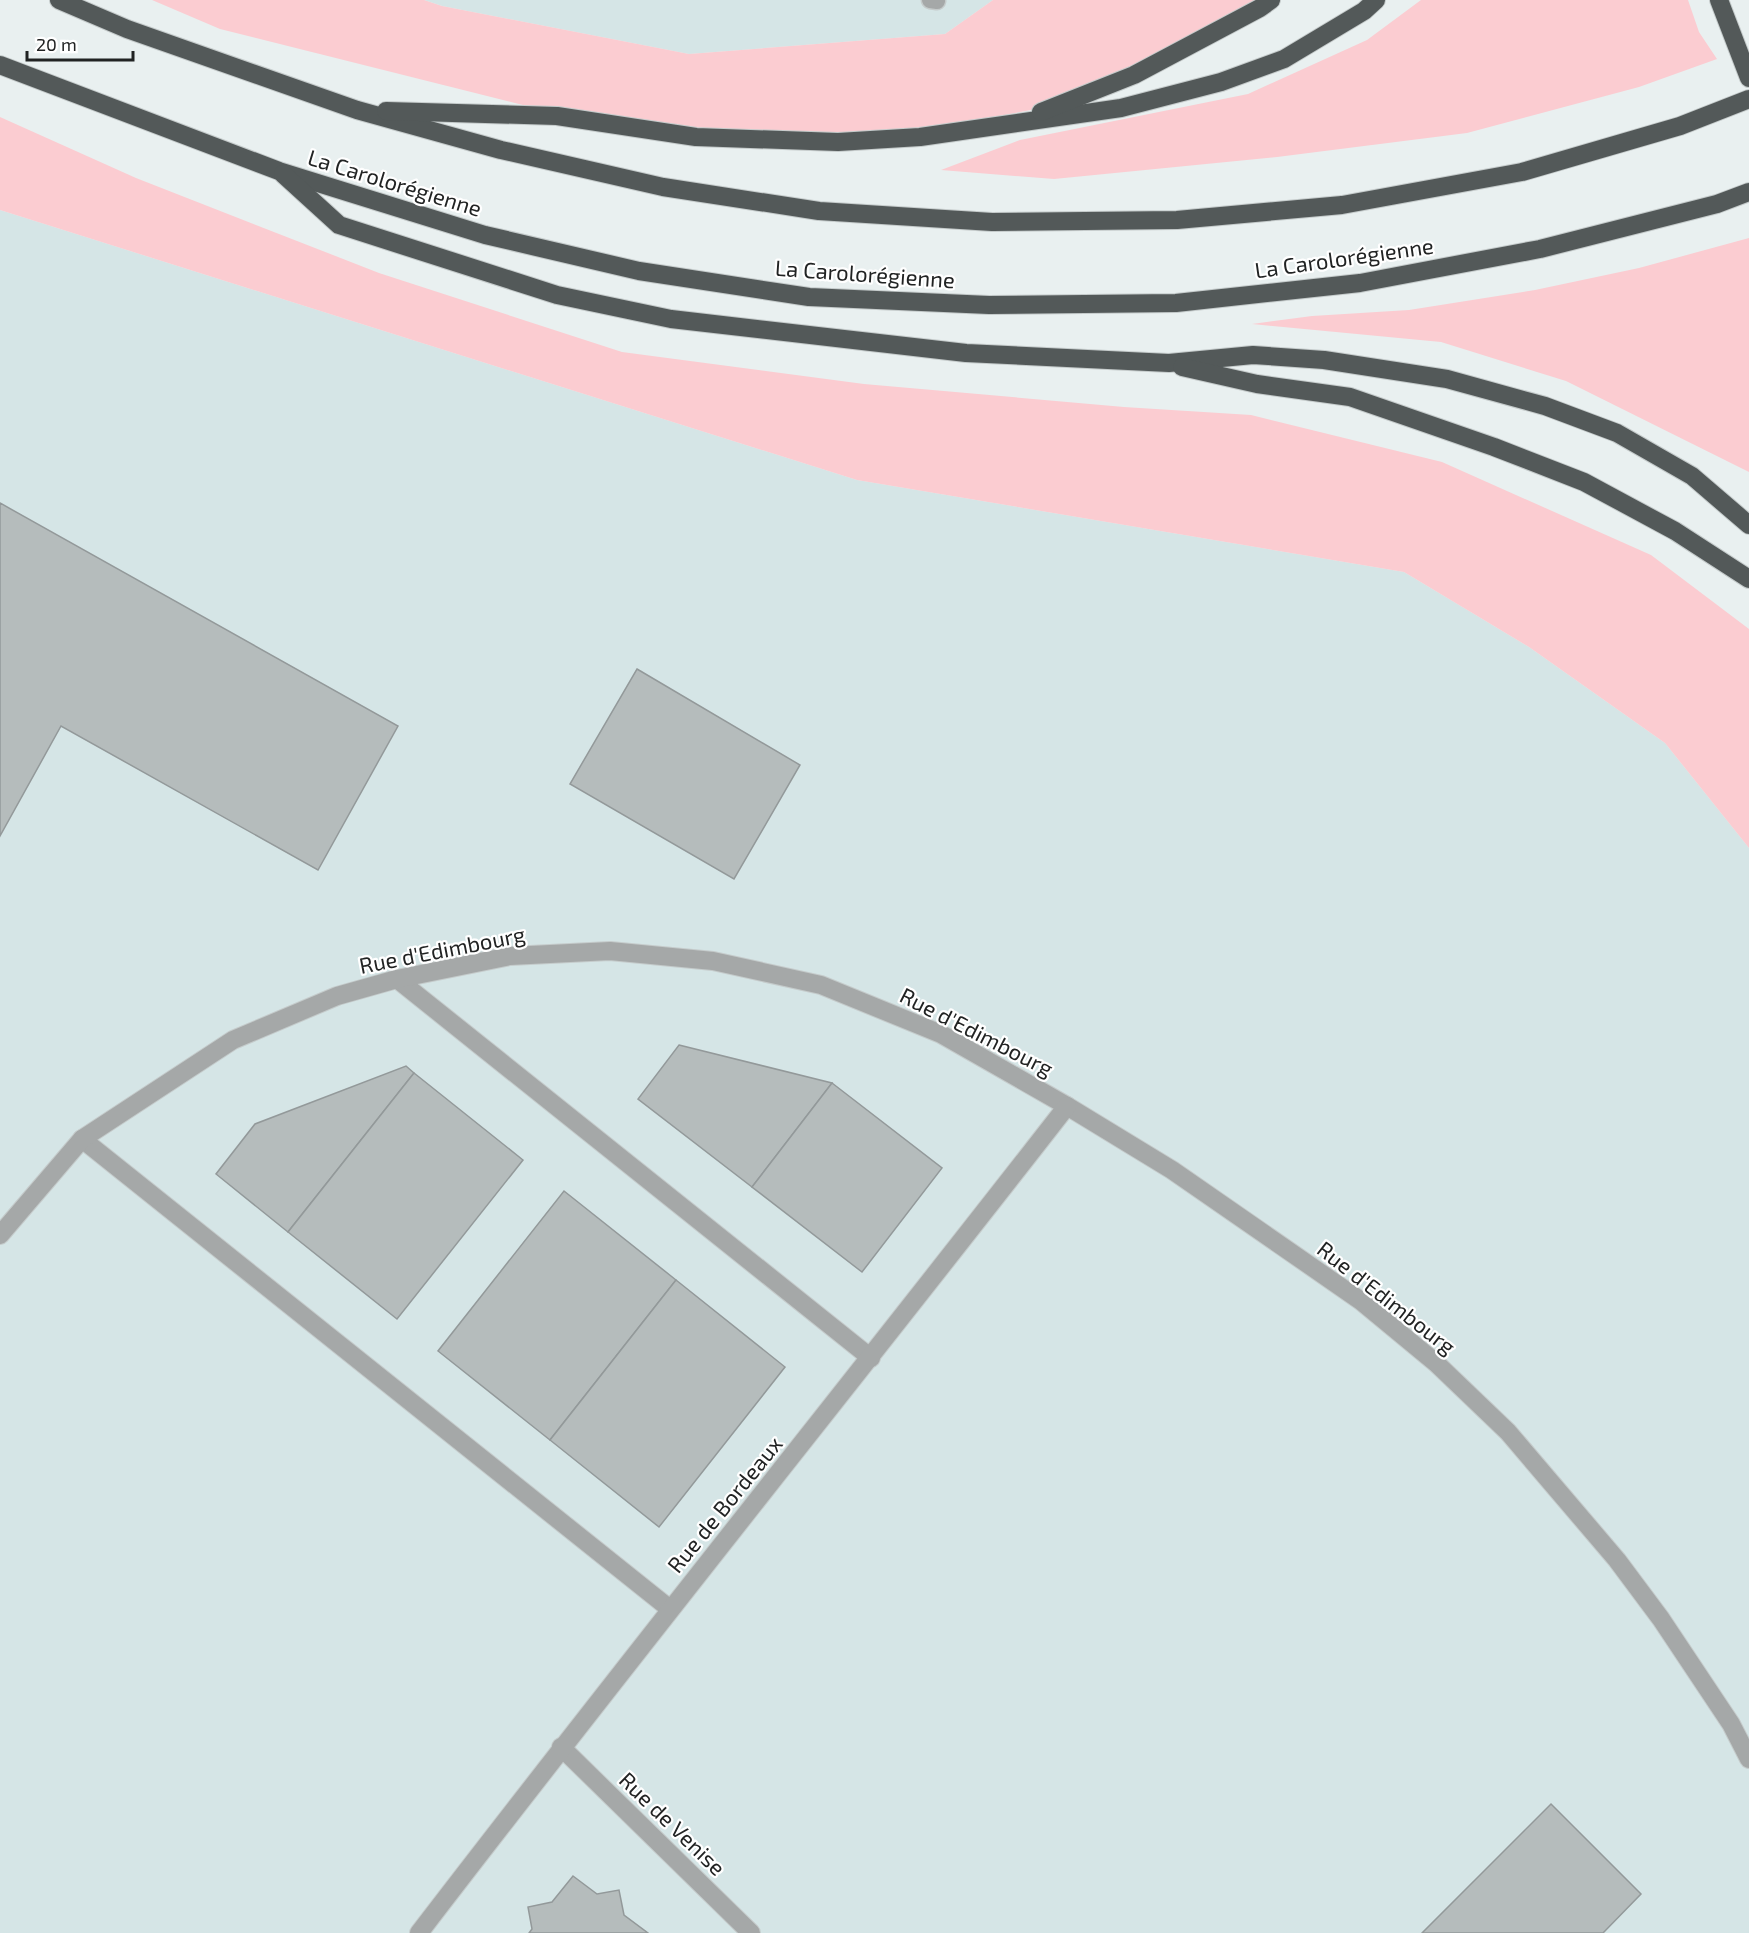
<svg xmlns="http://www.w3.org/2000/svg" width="1749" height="1933" viewBox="0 0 1749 1933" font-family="'Exo 2',sans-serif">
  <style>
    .built { fill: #d5e5e6 }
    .green { fill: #fbccd1 }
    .building { fill: #b5bcbc; stroke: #93999a; stroke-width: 1.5 }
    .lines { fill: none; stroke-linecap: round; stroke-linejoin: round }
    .lane-casing { stroke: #c5cbcb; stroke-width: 19 }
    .street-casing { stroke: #c5cbcb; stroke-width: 20 }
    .highway-casing { stroke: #c5cbcb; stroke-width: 20 }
    .lane { stroke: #a5a8a8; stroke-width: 16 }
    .street { stroke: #a5a8a8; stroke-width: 18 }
    .highway { stroke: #535959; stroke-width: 18 }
    .labels { text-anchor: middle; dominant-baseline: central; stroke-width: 4.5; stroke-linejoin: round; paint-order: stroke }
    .street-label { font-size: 22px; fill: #212323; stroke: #fff }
  </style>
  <rect width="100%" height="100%" fill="#e9f0f0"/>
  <g class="built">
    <path d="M424,0H993L945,34L689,54L442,6Z"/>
    <path d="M0,210L857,480L1404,572L1529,647L1665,743L1749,848V1933H0Z"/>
  </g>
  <g class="green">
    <path d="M152,0H424L442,6L689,54L945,34L993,0H1268L1058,105L870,140L583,120L220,29Z"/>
    <path d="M1421,0H1688L1699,32L1717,59L1639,87L1467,133L1277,157L1054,179L941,170L1020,140L1248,94L1367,40Z"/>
    <path d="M0,117L136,178L379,273L622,352L864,384L1124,407L1251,415L1442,462L1651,555L1749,629V848L1665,743L1529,647L1404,572L857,480L0,210Z"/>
    <path d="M1749,238V472L1566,381L1441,342L1252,324L1312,316L1409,310L1535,290L1639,268Z"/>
  </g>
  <g class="building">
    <path d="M0,503L398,726L318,870L61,726L0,836Z"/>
    <path d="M637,669L800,765L734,879L570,784Z"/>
    <path d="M679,1045L832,1083L752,1187L638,1099Z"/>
    <path d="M406,1066L414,1073L288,1232L216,1174L255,1124Z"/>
    <path d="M414,1073L523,1160L397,1319L288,1232Z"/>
    <path d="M832,1083L942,1168L862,1272L752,1187Z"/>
    <path d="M564,1191L676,1280L550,1440L438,1351Z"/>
    <path d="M676,1280L785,1367L659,1527L550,1440Z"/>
    <path d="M1551,1804L1641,1894L1603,1933H1422Z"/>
    <path d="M573,1876L597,1894L619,1890L624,1915L648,1933H529L532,1929L528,1907L552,1902Z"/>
  </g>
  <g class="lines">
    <g class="lane-casing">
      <path id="lane" d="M930,0L937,1"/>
    </g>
    <g class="street-casing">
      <g id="street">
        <path d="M397,979L871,1358"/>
        <path d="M82,1139L670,1609"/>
        <path d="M0,1235L82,1139L233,1040L337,996L397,979L510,956L610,951L713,961L821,985L941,1034L1067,1106L1172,1170L1361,1301L1436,1363L1508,1432L1617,1560L1661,1619L1731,1724L1749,1759"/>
        <path d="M561,1747L751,1933"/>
        <path d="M419,1933C632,1655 852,1382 1067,1106"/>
      </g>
    </g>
    <g class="highway-casing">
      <g id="highway">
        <path d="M59,0L127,29L357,110L501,150L663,187L819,211L992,222L1177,220L1342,205L1522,172L1680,126L1749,99"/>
        <path d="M1719,0L1749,78"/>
        <path d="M0,65L279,171L485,235L639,271L809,297L989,305L1176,303L1360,283L1540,249L1717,204L1749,192"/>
        <path d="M386,111L557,116L696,137L838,142L920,137L1121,108L1221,82L1284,59L1364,11L1376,0"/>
        <path d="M1041,112L1134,75L1260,8L1271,0"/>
        <path d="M283,174L339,225L557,295L671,319L966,353L1169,363L1253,355L1324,360L1447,379L1545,406L1617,433L1692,476L1749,525"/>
        <path d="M1182,367L1257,384L1350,397L1494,447L1584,482L1675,531L1749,579"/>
      </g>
    </g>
    <use href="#lane" class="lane"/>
    <use href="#street" class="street"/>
    <use href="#highway" class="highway"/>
  </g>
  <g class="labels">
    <g class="street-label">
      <text transform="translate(395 182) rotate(17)">La Carolorégienne</text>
      <text transform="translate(1344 257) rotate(-8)">La Carolorégienne</text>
      <text transform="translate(865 273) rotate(4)">La Carolorégienne</text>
      <text transform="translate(442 949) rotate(-11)">Rue d'Edimbourg</text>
      <text transform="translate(977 1031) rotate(27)">Rue d'Edimbourg</text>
      <text transform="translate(1387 1297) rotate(38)">Rue d'Edimbourg</text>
      <text transform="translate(724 1504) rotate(-51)">Rue de Bordeaux</text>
      <text transform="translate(673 1823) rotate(44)">Rue de Venise</text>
    </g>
  </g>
  <path d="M27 51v9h106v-9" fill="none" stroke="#212323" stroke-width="3"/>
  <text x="36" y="51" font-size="18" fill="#212323" stroke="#ffffff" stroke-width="4.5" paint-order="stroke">20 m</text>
</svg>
